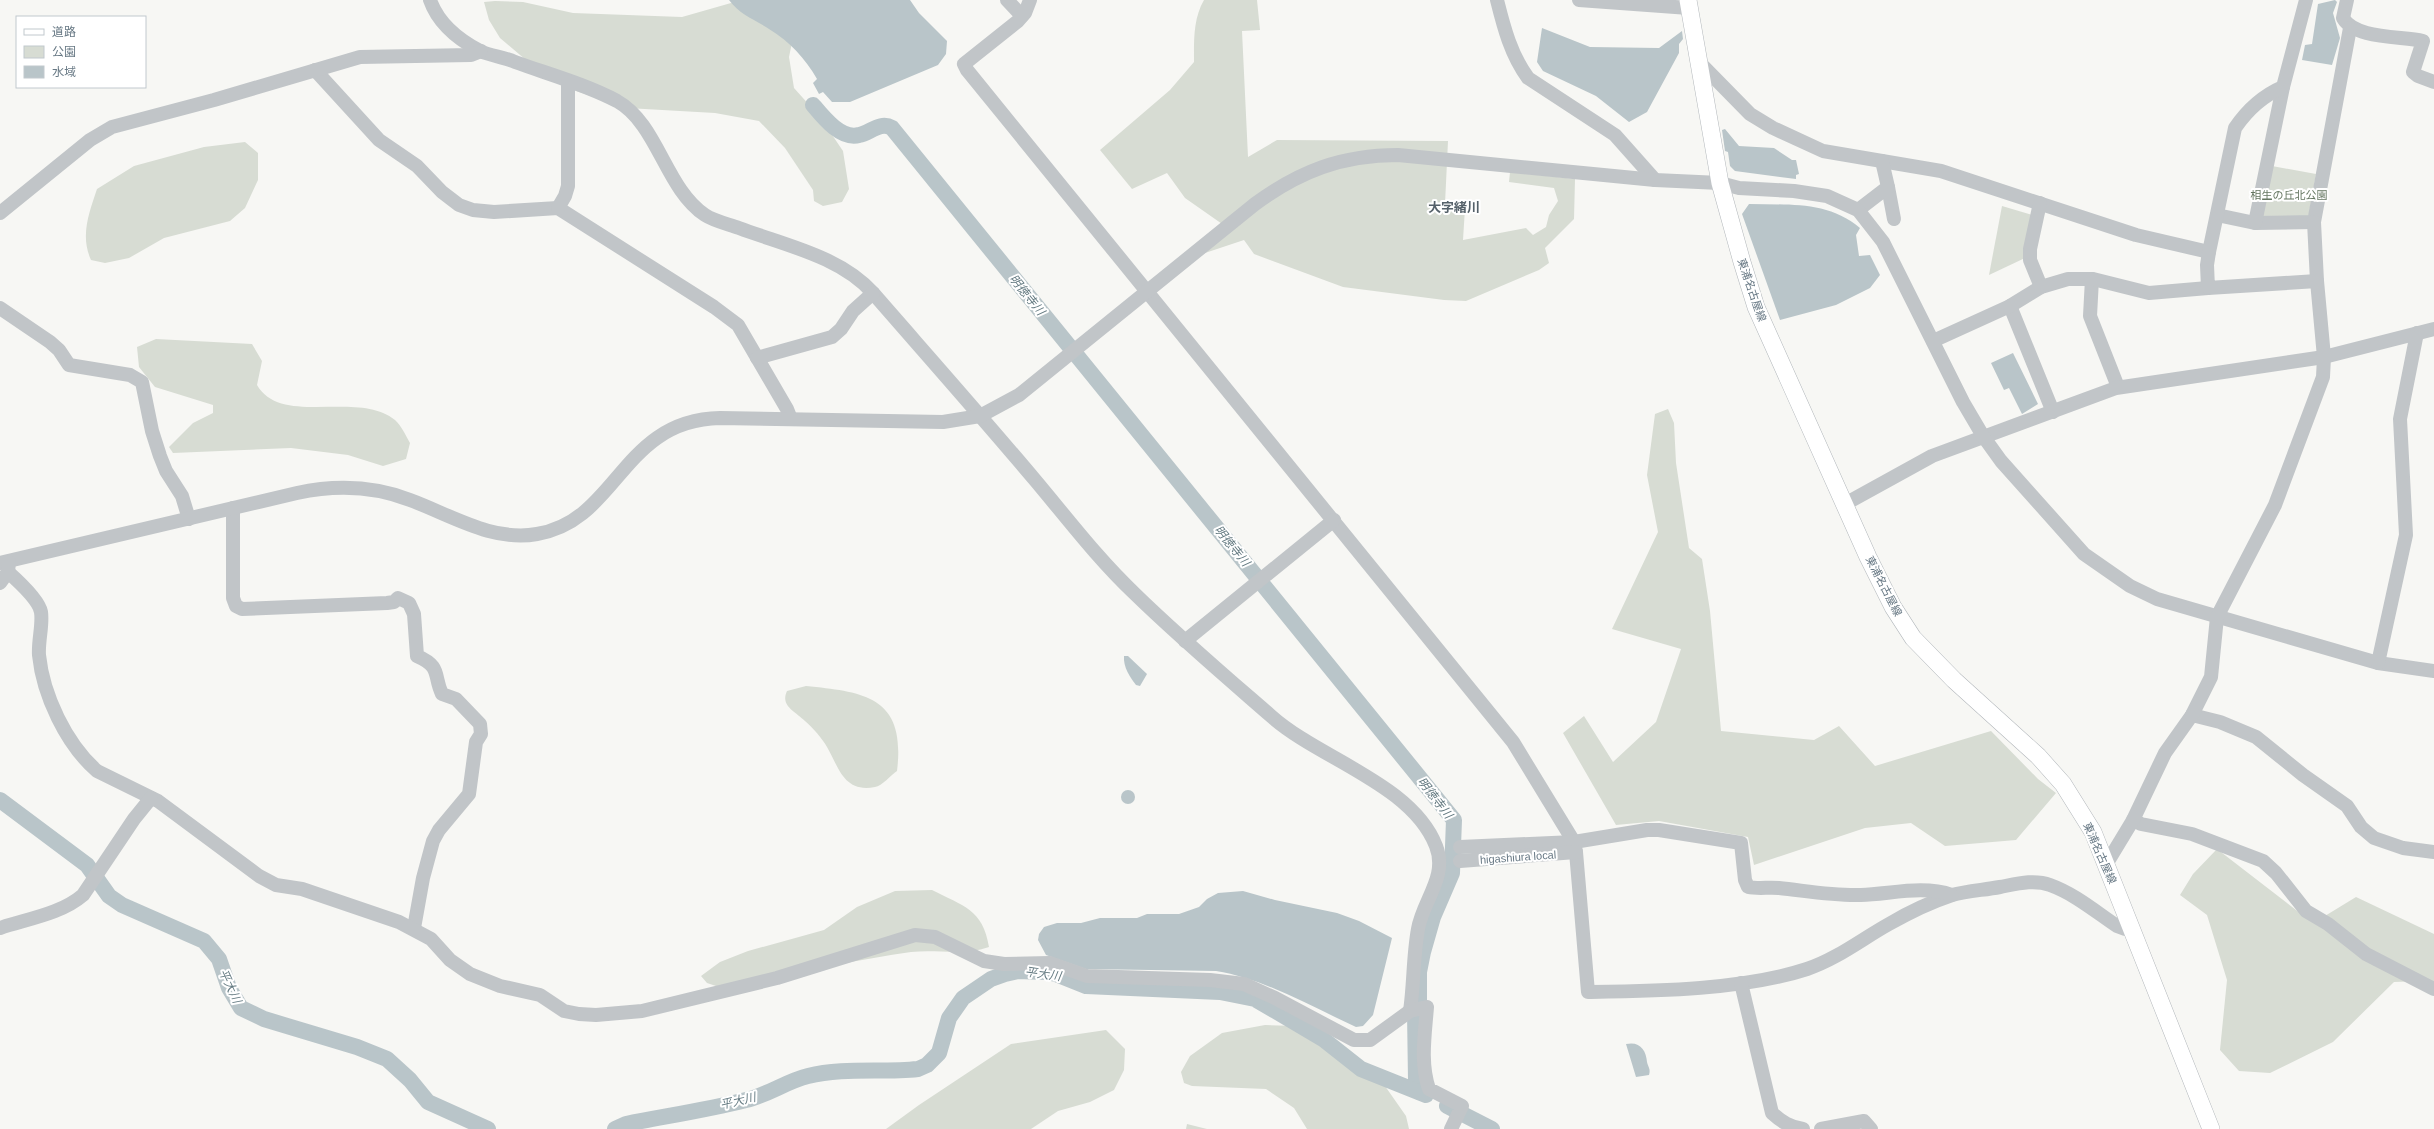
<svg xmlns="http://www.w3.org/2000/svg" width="2434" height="1129" viewBox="0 0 2434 1129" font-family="Arial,'Noto Sans JP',sans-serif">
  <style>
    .green { fill: #d7dcd3 }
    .water { fill: #b9c5c9 }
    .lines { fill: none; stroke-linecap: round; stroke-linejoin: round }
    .river { stroke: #b9c5c9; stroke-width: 16 }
    .major-casing { stroke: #b2b7bb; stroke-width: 18 }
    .minor { stroke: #c1c5c8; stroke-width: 14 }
    .major { stroke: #fff; stroke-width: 17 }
    .labels { text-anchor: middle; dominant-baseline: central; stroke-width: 4; stroke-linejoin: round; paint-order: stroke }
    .park-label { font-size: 11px; fill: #667762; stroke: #fff }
    .street-label { font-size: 11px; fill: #677884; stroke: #fff }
    .water-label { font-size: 12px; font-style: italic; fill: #637980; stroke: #fff }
    .quarter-label { font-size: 13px; font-weight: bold; fill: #55616a; stroke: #fff }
  </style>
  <rect width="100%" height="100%" fill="#f7f7f4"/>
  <g class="green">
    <path d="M1204,0H1257L1260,30L1242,31L1248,157L1277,140L1448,141L1445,204L1465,208L1463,240L1526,228L1533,235L1546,227L1549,215L1558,201L1554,188L1509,182L1510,172L1575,179L1574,219L1545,248L1549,263L1539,270L1466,301L1444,300L1343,287L1254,254L1244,240L1193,257L1225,226L1185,198L1167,173L1132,189L1100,150L1170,90L1194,62C1194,41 1193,19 1204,0Z"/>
    <path d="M495,1L523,2L573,13L682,17L731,3H765L796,23L789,57L794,88L820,117L843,151L849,189L842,202L823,206L814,201L813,190L785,148L759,121L715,113L627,108L576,91L539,71L500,38L489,20L484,2Z"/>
    <path d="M245,142L258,153V180L245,208L230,221L164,238L129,258L105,263L91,260C80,236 89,213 97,189L134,166L204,147Z"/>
    <path d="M2272,166L2316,174L2308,219L2262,220Z"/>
    <path d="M2002,206L2036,216L2025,258L1989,275Z"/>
    <path d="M156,339L252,344L262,361L257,385C281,427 358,390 395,420C401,425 406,436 410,443L406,459L383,466L348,455L291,448L173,453L169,447L193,423L213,413V405L155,387L139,367L137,347Z"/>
    <path d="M1668,409L1674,423L1676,463L1689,548L1702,559L1710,611L1721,731L1814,740L1839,726L1875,766L1991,731L2038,779L2056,793L2016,840L1945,846L1911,823L1865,828L1754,865L1748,837L1659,821L1616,825L1563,733L1584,716L1613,762L1656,722L1681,649L1612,629L1658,532L1647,475L1655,414Z"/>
    <path d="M806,686C867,692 906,698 897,771C891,775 882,786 875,787C844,793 839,768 827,747C822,738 813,728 805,721C795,711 780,706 787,691Z"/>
    <path d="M2217,849L2305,917L2320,919L2356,897L2434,934V990L2423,981L2394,982L2333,1042L2270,1073L2239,1071L2220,1050L2227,980L2207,915L2180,895L2193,874Z"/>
    <path d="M932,890C963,906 983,909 989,947C963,956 938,949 911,952C848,961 785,976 722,988L707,983L701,976L720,962L748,951L824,930L857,907L895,891Z"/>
    <path d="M1265,1025L1296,1026L1338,1045L1378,1076L1406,1116L1409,1129H1307L1294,1108L1266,1089L1192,1086L1184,1083L1181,1072L1190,1056L1222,1033Z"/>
    <path d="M1106,1030L1125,1049L1124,1070L1114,1090L1090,1102L1058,1111L1031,1129H886L919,1105L1011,1044Z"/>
    <path d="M1187,1124L1207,1129H1186Z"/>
  </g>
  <g class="water">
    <path d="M729,0H910L919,13L947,41L946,54L938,65L850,102H832L823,92L819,94L813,83L817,79C805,58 790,42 769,29C754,19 740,15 729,0Z"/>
    <path d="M2335,0L2337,2L2333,13L2340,38L2332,65L2302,60L2305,45L2312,44L2318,4Z"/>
    <path d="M1542,28L1590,47L1659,48L1682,31L1683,39L1679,44V53L1647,112L1629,122L1596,96L1543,71L1537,62Z"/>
    <path d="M1725,129L1739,146L1774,148L1792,160H1796L1799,174L1796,175V179L1735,171L1730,166L1728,152L1725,151L1722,130Z"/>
    <path d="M1749,204C1789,205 1828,201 1860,228L1856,235L1859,256L1870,255L1880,275L1870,288L1836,305L1780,320L1742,214Z"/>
    <path d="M2013,353L2038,404L2022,414L2009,388L2004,390L1991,363Z"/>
    <path d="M1124,656H1128L1147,674L1140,686L1136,685C1130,677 1123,667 1124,656Z"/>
    <circle cx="1128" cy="797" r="7"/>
    <path d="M1243,891L1275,900L1337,913L1359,921L1392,938L1373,1015L1363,1026L1356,1027C1310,1006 1265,979 1216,971L1086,969L1046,955L1038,940L1039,934L1044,927L1057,923H1081L1100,918H1137L1147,914H1179L1199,907L1207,899L1218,893Z"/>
    <path d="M1626,1044C1640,1041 1646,1050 1647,1062C1648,1067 1651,1069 1649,1075L1636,1077Z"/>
  </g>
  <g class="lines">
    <g class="river">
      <path d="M813,105C823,117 841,140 859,135C870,133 880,121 892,128L1454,820L1452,873L1433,917L1423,952L1419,972V1000L1415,1012L1416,1080L1419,1092"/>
      <path d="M0,800L87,865L109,896L122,905L204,941L219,959L229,988L241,1008L264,1019L357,1047L387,1059L410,1080L428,1102L488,1129"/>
      <path d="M1447,1106L1492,1129"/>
      <path d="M615,1129L626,1124C666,1116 707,1110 746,1100C768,1095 787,1081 808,1076C844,1067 882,1073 918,1069L927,1065L939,1053L949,1018L963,998L991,979L1005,974L1018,971L1045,972L1056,974L1086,986L1220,992L1255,999L1323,1039L1361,1069L1426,1095"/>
    </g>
    <g class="major-casing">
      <path id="major" d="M1688,0L1720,183L1742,262L1756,307L1868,557L1893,607L1913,638L1954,680L2038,756L2063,784L2093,832L2211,1129"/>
    </g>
    <g class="minor">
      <path d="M430,0C438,23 459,40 480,51C491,56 504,57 515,62C548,74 585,84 617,101C658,124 665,188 705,215C714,221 728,224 739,228C784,245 840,256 873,293C927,355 982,417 1035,480C1067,518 1098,559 1134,593C1178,636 1225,676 1271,716C1319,759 1412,784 1436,846C1448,877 1423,900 1418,929C1413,956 1414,984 1410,1011"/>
      <path d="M1007,0L1022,16"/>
      <path d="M1030,0L1025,13L1018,21L964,64L967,70L1513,742L1574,842L1576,852L1588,992C1655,991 1743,990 1807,969C1837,959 1862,939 1889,924C1908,913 1931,902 1952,895C1967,891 1984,890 2000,887C2016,884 2034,879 2050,885C2075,894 2096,912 2117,926L2125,929L2132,928"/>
      <path d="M1497,0C1504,28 1511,55 1528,78L1615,135L1655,180"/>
      <path d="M1579,0L1689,8"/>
      <path d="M2347,0L2343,18C2355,39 2401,36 2423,41L2413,72L2418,76L2434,82"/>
      <path d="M1697,60L1750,114L1773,128L1823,151L1941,171L2136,235L2209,252"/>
      <path d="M315,70L379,140L417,166L442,192L459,205L473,210L494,212L558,208L714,307L738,325L787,409L791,419"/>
      <path d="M1888,187L1894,219"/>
      <path d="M2040,203L2030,249V260L2041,287"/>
      <path d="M558,208L565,196L568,186V82"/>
      <path d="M1858,210L1888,187L1882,161"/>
      <path d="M0,213L90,140L112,127L214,100L360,57L471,55L481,51"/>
      <path d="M2217,215L2255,223L2314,222L2350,28"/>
      <path d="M2314,222L2317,281"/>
      <path d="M2255,223L2283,87"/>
      <path d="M2092,279L2090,316L2118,387"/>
      <path d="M2010,306L2053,412"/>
      <path d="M0,308L50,342L59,350L69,365L130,375L142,382L152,431L160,456L166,471L182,496L189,519"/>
      <path d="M1933,341L2010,306L2041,287L2068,279H2093L2149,293L2208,288"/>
      <path d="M757,358L832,337L841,329L853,311L873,293"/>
      <path d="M1845,504L1932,456L2116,388L2324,357L2434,329"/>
      <path d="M233,508V598L236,606L242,609L387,603L394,602L398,598L409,603L414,614L417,656C442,667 433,675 442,694L456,699L480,724L481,734L476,742L469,794L439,830L433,841L423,878L414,928"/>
      <path d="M0,563L297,493C334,485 374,486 410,500C451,515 492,542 537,534C618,521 621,420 720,418L943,422L980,416L1019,395L1255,204C1300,171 1342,155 1398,155L1655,180L1720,183L1739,188L1794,191L1827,196L1858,210L1883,242L1963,402L1983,436L2001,461L2084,554L2130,586L2157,599L2378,663L2434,671"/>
      <path d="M8,572C17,580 39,600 41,612C43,625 38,641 39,655C43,695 66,744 97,771L158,801L259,876L276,885L302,889L399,922L431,939L450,960L470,974L500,986L540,995L564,1011L579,1014L596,1015L642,1011L777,978L915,935L935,937L984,961L1004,964L1050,963L1087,976L1210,980L1244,984L1275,998L1354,1040H1370L1410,1011L1427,1007C1425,1034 1420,1063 1429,1089L1462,1106L1451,1129"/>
      <path d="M0,583L8,572L9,562"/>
      <path d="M1185,641L1334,520"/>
      <path d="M2378,663L2406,535L2400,419L2417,333"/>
      <path d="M2192,715L2220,722L2256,737L2303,775L2347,806L2361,827L2374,838L2403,848L2434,852"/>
      <path d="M2133,820L2141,824L2192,834L2263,861L2276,873L2306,911L2328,924L2366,954L2434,989"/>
      <path d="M1460,847L1574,842L1647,830H1659L1741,843L1745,880L1748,887C1758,889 1769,887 1779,888C1807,891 1833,896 1861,895C1891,894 1923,885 1952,895"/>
      <path d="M1460,861L1576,852"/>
      <path d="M2107,863L2133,820L2165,753L2192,715L2211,677L2217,617L2275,505L2323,377L2324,357L2317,281L2208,288L2207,265L2209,252L2235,128C2248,109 2262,96 2283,87L2306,0"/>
      <path d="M0,928C27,919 61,914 83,895L134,819L151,798"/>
      <path d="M1741,983L1772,1113C1782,1122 1790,1127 1803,1129"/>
      <path d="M1821,1129L1864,1121L1871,1129"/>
    </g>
    <use href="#major" class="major"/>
  </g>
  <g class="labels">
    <g class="park-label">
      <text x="2289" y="195">相生の丘北公園</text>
    </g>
    <g class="street-label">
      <text transform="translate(1752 290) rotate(71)">東浦名古屋線</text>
      <text transform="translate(1884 586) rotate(63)">東浦名古屋線</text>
      <text transform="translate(2100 853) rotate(66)">東浦名古屋線</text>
      <text transform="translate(1518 857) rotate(-4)">higashiura local</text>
    </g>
    <g class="water-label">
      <text transform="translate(1027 295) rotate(51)">明徳寺川</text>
      <text transform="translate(1232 546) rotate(51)">明徳寺川</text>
      <text transform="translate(1435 798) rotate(52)">明徳寺川</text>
      <text transform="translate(1043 974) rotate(8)">平大川</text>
      <text transform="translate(230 986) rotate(65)">平大川</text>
      <text transform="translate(738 1101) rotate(-13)">平大川</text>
    </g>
    <g class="quarter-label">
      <text x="1454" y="207">大字緒川</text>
    </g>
  </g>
  <rect x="16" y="16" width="130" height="72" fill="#ffffff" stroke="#c2c9ce"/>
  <rect x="24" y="29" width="20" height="6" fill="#ffffff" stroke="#c2c9ce"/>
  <text x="52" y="36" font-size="12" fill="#677884">道路</text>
  <rect x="24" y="46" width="20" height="12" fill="#d7dcd3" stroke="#c2c9ce"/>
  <text x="52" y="56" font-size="12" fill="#677884">公園</text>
  <rect x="24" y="66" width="20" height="12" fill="#b9c5c9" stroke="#c2c9ce"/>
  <text x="52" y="76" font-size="12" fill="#677884">水域</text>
</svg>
